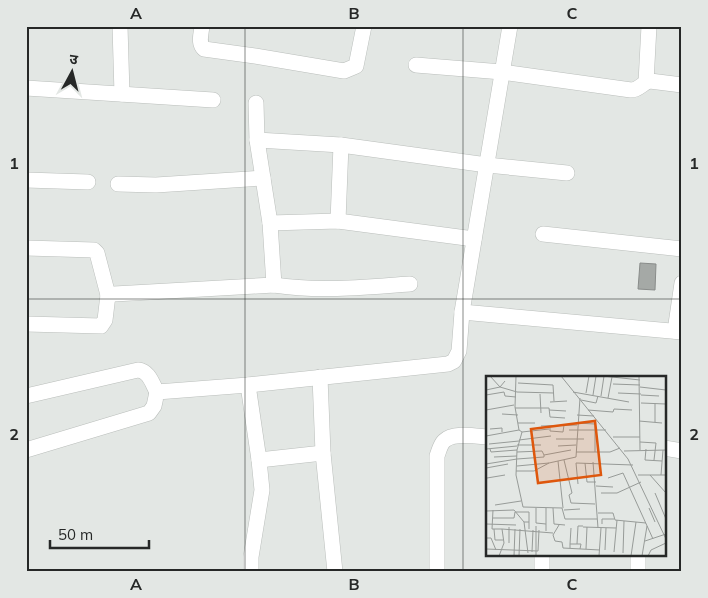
<svg xmlns="http://www.w3.org/2000/svg" width="708" height="598" viewBox="0 0 708 598" font-family="Mulish,'Noto Sans Devanagari',sans-serif">
  <style>
    .building { fill: #a5a9a6; stroke: #898c8a }
    .lines { fill: none; stroke-linecap: round; stroke-linejoin: round }
    .minor-casing { stroke: #babebb; stroke-width: 16 }
    .minor { stroke: #fff; stroke-width: 15 }
    .grid { fill: none; stroke: #262827; stroke-width: 1; stroke-opacity: 0.55 }
    .inset-road { fill: none; stroke: #979b98; stroke-width: 1 }
    .view { fill: #de570d; fill-opacity: 0.15; stroke: #de570d; stroke-width: 2.5 }
    .inset-edge { fill: none; stroke: #262827; stroke-width: 2.5 }
    .neatline { fill: none; stroke: #262827; stroke-width: 2 }
    .grid-label { font-size: 16px; text-anchor: middle; font-weight: bold; fill: #262827 }
  </style>
  <rect width="100%" height="100%" fill="#e3e7e4"/>
  <path class="building" d="M640,263L656,264L655,290L638,289Z"/>
  <g class="lines">
    <g class="minor-casing">
      <g id="minor">
        <path d="M120,26L122,94"/>
        <path d="M202,26C201,35 198,43 204,49L255,56L344,71L356,66L364,26"/>
        <path d="M416,65L502,72L631,90C639,90 642,83 650,81L682,85"/>
        <path d="M646,82L649,26"/>
        <path d="M26,88L213,100"/>
        <path d="M256,103L257,140L270,223L274,285"/>
        <path d="M257,140L341,145L487,165L567,173"/>
        <path d="M26,180L88,182"/>
        <path d="M118,184L156,185L263,178"/>
        <path d="M338,221L341,145"/>
        <path d="M270,223L338,221L474,239"/>
        <path d="M543,234L682,249"/>
        <path d="M26,248L94,250L97,253L108,295L114,294L274,285C320,292 364,287 410,284"/>
        <path d="M462,312L682,332"/>
        <path d="M26,324L101,326L105,320L108,295"/>
        <path d="M675,331L682,283"/>
        <path d="M320,377L323,453L335,572"/>
        <path d="M248,385L259,460L262,490L251,557V572"/>
        <path d="M26,396L138,370C149,371 152,383 157,392"/>
        <path d="M664,448L682,451"/>
        <path d="M26,450L149,413L154,406L157,392L248,385L448,364L454,361L459,351L462,312L510,26"/>
        <path d="M259,460L323,453"/>
        <path d="M437,572V456C439,451 440,445 444,441C453,432 475,436 487,437"/>
        <path d="M542,572V554"/>
        <path d="M638,572V554"/>
      </g>
    </g>
    <use href="#minor" class="minor"/>
  </g>
  <path class="grid" d="M245,26V572M463,26V572M26,299H682"/>
  <g transform="translate(486 376)">
    <rect width="180" height="180" fill="#e3e7e4"/>
    <path class="inset-road" d="M4,0L14,11L19,5M75,0L142,83L180,163M117,0L154,4M153,0L154,74M32,7L67,9L68,25M127,8L154,9M154,11L180,14M0,14L14,11L31,16M31,16L68,17M87,16L143,26M100,17L103,0M132,17L155,18M54,18L55,37M0,19L18,16L19,20L30,21M107,19L110,0M155,19L173,20M115,20L118,0M122,22L126,1M95,24L110,27L112,20M64,26L81,25M155,27L180,28M169,27V46M29,32H63L64,41L79,42M0,34L28,29M63,34L80,35M102,34L127,36L128,33L146,34M16,38L32,39M91,39L108,40M153,45L176,47M32,47H49M91,47L109,48V76M55,50L91,49M64,52V55L77,56L78,49M4,53L16,52V56M33,54L36,56L31,74L30,99L37,131L76,132L79,143H111M83,54H120M36,56L63,53M0,60L33,54L29,31L30,0M127,61H154M70,63H98M33,64L65,60M154,66L170,67L168,84M3,68L33,65M31,69H55M72,70L90,69M0,73L31,70M4,73L5,76L31,74M160,73L159,84L176,85M138,75L180,74M31,76L56,75L58,79L85,74M90,76H124L134,72M8,81L31,80M31,83L58,81V79M78,84L86,117L83,119L85,127L109,128M72,85L77,132M107,86L112,152M99,87L101,106H110M0,88L31,83M31,90L63,87M0,92L22,88M30,95H48L63,87L90,81L94,22M152,99H180M164,99L180,117M175,99L177,74M1,102L19,99M122,102L137,97L167,163M92,108L90,87L147,89M110,110L127,111M115,117H131L155,106M169,117L180,143M9,129L35,125M50,132V147L60,148M67,132L68,148L79,149M163,132L169,146M7,134L6,153H16M78,134L94,133M0,135L28,134L38,146H43V153M112,137H127L129,144L160,147M7,142H28L29,136H43V146M38,146L42,177M0,148L30,149M116,148V143H128M73,149L67,159L69,165L76,166L77,172L114,174M50,150V180M23,151V167M97,151L130,152M8,153L9,164H17M60,155V132M0,162H5L10,174M159,165L180,158M84,168L85,152M91,168L92,150H97M84,172V168H95L94,173M0,173L52,175L53,154M100,173L101,151M119,174L120,152M46,176L47,154M128,176L131,144M137,177L138,145M13,180L18,167L16,153L67,157M28,180L29,153M33,180L34,153M113,180L115,152M145,180L150,146M156,180L161,150M162,180L165,174L180,167"/>
    <path class="view" d="M109,45L115,99L52,107L45,53Z"/>
    <rect width="180" height="180" class="inset-edge"/>
  </g>
  <rect width="708" height="598" fill="none" stroke="#e3e7e4" stroke-width="55"/>
  <g transform="translate(72 72) rotate(7)" stroke="#e3e7e4" stroke-width="4" paint-order="stroke">
  <path d="M0-4L9 19L0 12L-9 19Z" fill="#262827"/>
  <text y="-8" font-size="14" font-weight="bold" text-anchor="middle" fill="#262827">उ</text>
  </g>
  <path d="M50 540v8h99v-8" fill="none" stroke="#262827" stroke-width="2.5"/>
  <text x="58" y="540" font-size="15" fill="#262827" stroke="#e3e7e4" stroke-width="4" paint-order="stroke">50 m</text>
  <rect x="28" y="28" width="652" height="542" class="neatline"/>
  <g class="grid-label">
    <text x="136" y="19">A</text>
    <text x="354" y="19">B</text>
    <text x="572" y="19">C</text>
    <text x="14" y="169">1</text>
    <text x="694" y="169">1</text>
    <text x="14" y="440">2</text>
    <text x="694" y="440">2</text>
    <text x="136" y="590">A</text>
    <text x="354" y="590">B</text>
    <text x="572" y="590">C</text>
  </g>
</svg>
